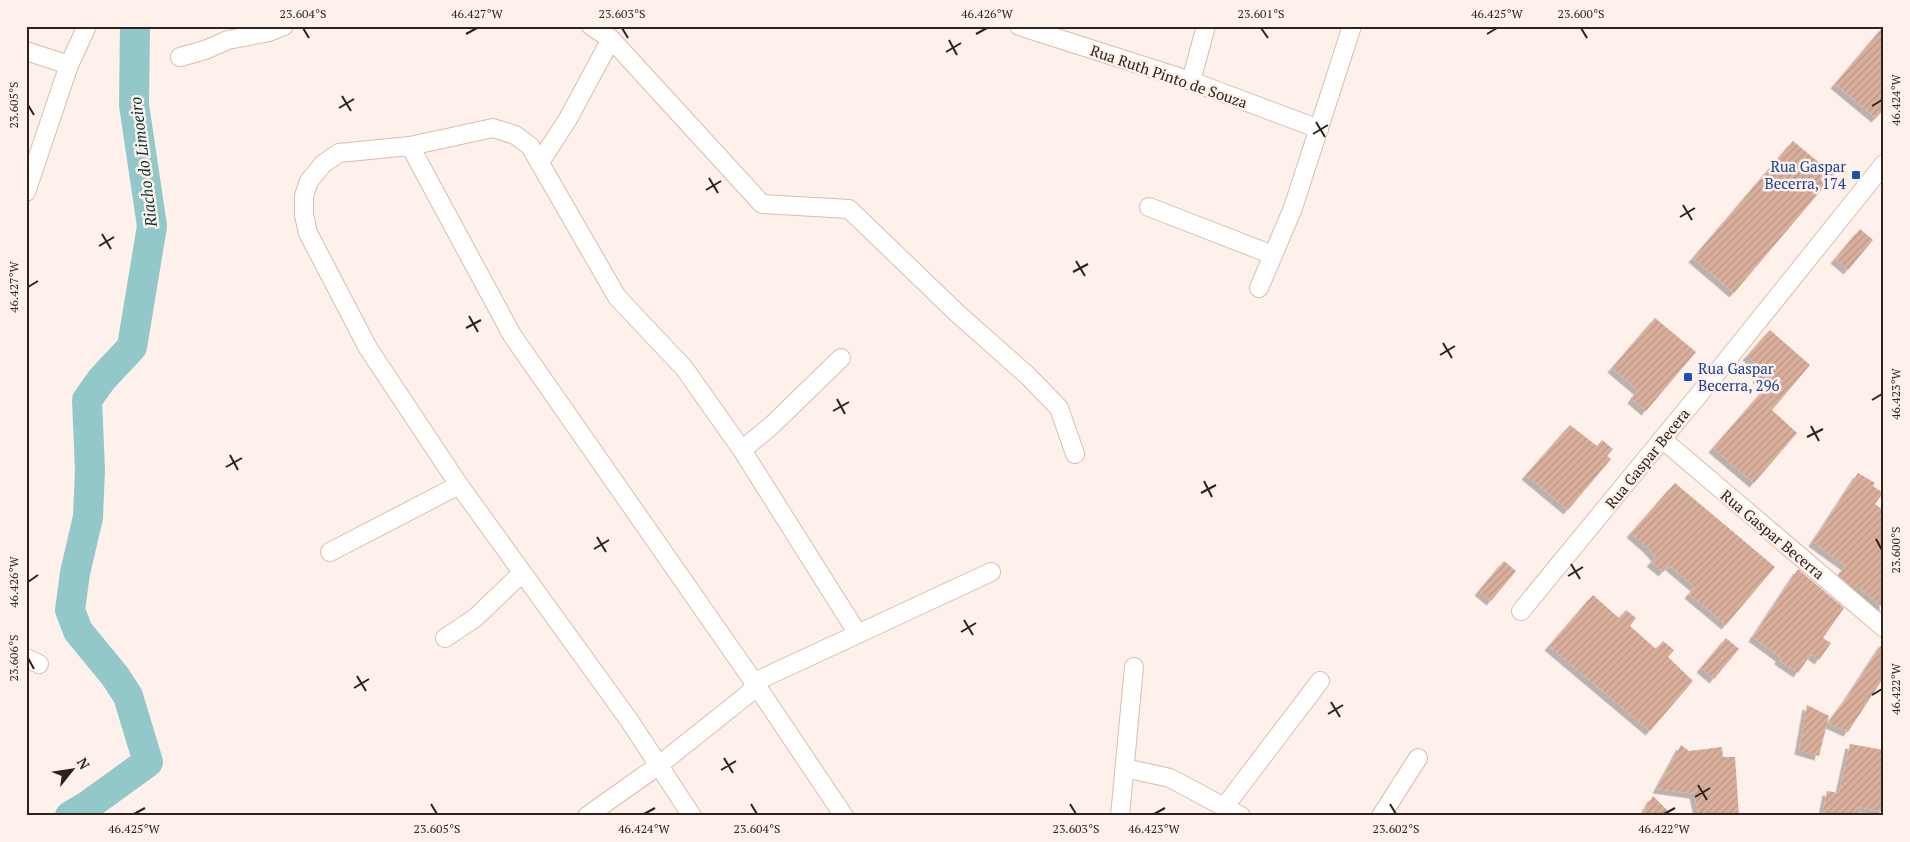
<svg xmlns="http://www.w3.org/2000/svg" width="1910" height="842" viewBox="0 0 1910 842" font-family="'PT Serif',serif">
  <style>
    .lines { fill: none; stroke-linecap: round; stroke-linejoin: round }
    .river { stroke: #92c8c9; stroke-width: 30 }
    .building { fill: url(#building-hatch); filter: url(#shadow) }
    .minor-casing { stroke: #dcbcad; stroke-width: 20 }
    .minor { stroke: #fff; stroke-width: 18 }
    .ticks { fill: none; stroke: #2e221d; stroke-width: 2 }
    .transit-dot { fill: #1a4fb4; stroke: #fef0ea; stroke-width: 2 }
    .labels { text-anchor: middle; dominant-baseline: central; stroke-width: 5; stroke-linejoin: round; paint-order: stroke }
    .street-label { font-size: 15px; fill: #2e221d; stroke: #fef0ea }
    .transit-label { font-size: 15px; fill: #164399; stroke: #fef0ea; text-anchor: end }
    .water-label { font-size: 16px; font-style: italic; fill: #003335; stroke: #fef0ea }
    .neatline { fill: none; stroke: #2e221d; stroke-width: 2 }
    .ticks-label { font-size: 12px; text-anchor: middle; fill: #2e221d }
  </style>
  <defs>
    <pattern id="building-hatch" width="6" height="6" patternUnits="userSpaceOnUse" patternTransform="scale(1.25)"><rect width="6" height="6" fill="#d9af9c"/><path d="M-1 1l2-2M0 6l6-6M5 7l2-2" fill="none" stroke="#bb9686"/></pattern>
    <filter id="shadow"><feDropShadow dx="-4.5" dy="4.5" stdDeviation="0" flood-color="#0004"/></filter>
  </defs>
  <rect width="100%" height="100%" fill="#fef0ea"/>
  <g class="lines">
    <path class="river" d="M70,816L90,804L148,762L128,696L115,676L78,631L70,610L75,573L88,517L90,470L87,400L102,379L132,347L152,226L134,105L135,26"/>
  </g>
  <g class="building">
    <path d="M1884,26V109L1876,118L1835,84Z"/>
    <path d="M1793,141L1834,175L1734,293L1693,258Z"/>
    <path d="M1860,229L1873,240L1848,270L1835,259Z"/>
    <path d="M1655,318L1696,352L1646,411L1632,399L1638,390L1612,368Z"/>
    <path d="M1770,330L1810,365L1772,410L1797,433L1754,483L1713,448L1767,386L1757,378L1763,370L1747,356Z"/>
    <path d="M1570,425L1597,446L1602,440L1613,449L1607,456L1611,459L1568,510L1526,475Z"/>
    <path d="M1858,473L1875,483L1873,486L1883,493L1875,504L1884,511V609L1859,587L1856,591L1838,575L1846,566L1813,542Z"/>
    <path d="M1675,483L1775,567L1726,625L1689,594L1695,587L1669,565L1663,572L1651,562L1656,557L1648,548L1631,533Z"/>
    <path d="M1504,561L1516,571L1491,601L1479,591Z"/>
    <path d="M1798,569L1844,608L1823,638L1831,643L1819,660L1811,654L1798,673L1779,660L1780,657L1753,637Z"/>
    <path d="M1593,595L1619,618L1626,610L1636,618L1630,626L1656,649L1663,641L1674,650L1668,657L1693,681L1650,731L1549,646Z"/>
    <path d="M1726,638L1739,649L1714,679L1701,668Z"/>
    <path d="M1884,641V677L1848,732L1828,723L1846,699Z"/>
    <path d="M1807,705L1829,716L1819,756L1799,750Z"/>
    <path d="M1850,744L1884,750V812L1859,807L1858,816H1822L1827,791L1839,793Z"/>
    <path d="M1681,745L1689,751L1722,747L1723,757H1735L1739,816H1699L1694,794L1657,789Z"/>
    <path d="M1653,796L1673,816H1641Z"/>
  </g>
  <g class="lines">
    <g class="minor-casing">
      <g id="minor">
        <path d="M591,26L611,39L762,204L849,209L958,314L1028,376L1059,408L1075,454"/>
        <path d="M1019,26L1191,81L1319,129"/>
        <path d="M26,51L69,65"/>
        <path d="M180,57L205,50L228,40L269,32L284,26"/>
        <path d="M1191,81L1206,26"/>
        <path d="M410,146L512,335L756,685L844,816"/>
        <path d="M540,162L568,119L611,39"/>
        <path d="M26,192L69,65L87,26"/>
        <path d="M1149,207L1273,255"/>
        <path d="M1259,288L1293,208L1352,26"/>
        <path d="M1662,439L1884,628"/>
        <path d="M742,450L771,426L841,358"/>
        <path d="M330,552L459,485"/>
        <path d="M1521,611L1710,381L1884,164"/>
        <path d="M445,638L475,618L522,573"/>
        <path d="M26,658L39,664"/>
        <path d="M1125,768L1170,778L1241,816"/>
        <path d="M1225,806L1320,681"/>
        <path d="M587,816L659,765L747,695L763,678L991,572"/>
        <path d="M692,816L629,720L459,485L368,348L308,233L304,215V196L309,181L323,164L339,153L410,146L493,128L515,135L530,146L617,297L684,368L742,450L858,634"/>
        <path d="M1120,816L1134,667"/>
        <path d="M1381,816L1418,758"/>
      </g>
    </g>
    <use href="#minor" class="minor"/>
  </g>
  <path class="ticks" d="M303,28L309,38M622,28L628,38M1261,28L1268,38M1581,28L1587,38M466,34L477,28M976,34L987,28M1487,34L1497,28M949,40L957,55M946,52L961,43M342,96L351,111M28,105L34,115M1872,106L1882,100M339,108L354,99M1316,122L1325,137M1313,134L1328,125M709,178L718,193M706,190L721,181M1683,205L1692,220M1680,217L1695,208M102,234L111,249M99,246L114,237M1076,261L1085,276M1073,272L1088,264M28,287L38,281M469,316L478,332M466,328L481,320M1443,343L1452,358M1440,355L1455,346M837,399L845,414M1872,400L1882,394M833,411L849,402M1811,426L1819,441M1807,437L1823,429M230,455L238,470M226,467L242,458M1204,481L1212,497M1201,493L1216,485M597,537L606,552M1876,539L1882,550M594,549L609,540M1571,564L1580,579M1568,576L1583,567M28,582L38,575M964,620L973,635M961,632L976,623M28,658L34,669M357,676L366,691M354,688L369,679M1872,695L1882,689M1331,702L1340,717M1328,714L1343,705M724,758L733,773M721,770L736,761M1698,785L1707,800M1695,797L1710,788M431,804L437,814M751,804L757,814M1070,804L1076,814M1390,804L1396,814M134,814L145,808M644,814L655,808M1154,814L1165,808M1664,814L1675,808"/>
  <g class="transit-dot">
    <rect x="1851" y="170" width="10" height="10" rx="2.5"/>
    <rect x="1683" y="372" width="10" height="10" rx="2.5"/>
  </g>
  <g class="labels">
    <g class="street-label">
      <text transform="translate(1169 76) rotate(19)">Rua Ruth Pinto de Souza</text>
      <text transform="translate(1647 458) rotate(-51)">Rua Gaspar Becera</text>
      <text transform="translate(1773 534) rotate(40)">Rua Gaspar Becerra</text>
    </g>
    <g class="transit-label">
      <text x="1846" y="166">Rua Gaspar<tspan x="1846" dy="17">Becerra, 174</tspan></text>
      <text x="1698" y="368" text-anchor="start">Rua Gaspar<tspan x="1698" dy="17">Becerra, 296</tspan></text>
    </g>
    <g class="water-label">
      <text transform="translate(143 162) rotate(-97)">Riacho do Limoeiro</text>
    </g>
  </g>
  <rect width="1910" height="842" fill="none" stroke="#fef0ea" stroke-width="55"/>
  <g transform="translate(72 770) rotate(60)" stroke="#fef0ea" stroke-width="4" paint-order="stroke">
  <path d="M0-4L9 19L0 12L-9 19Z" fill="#2e221d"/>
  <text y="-8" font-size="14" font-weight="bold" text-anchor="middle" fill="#2e221d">N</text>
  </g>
  <rect x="28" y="28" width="1854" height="786" class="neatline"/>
  <g class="ticks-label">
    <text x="303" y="18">23.604°S</text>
    <text x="477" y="18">46.427°W</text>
    <text x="622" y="18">23.603°S</text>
    <text x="987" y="18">46.426°W</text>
    <text x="1261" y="18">23.601°S</text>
    <text x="1497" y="18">46.425°W</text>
    <text x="1581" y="18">23.600°S</text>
    <text transform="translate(1896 100) rotate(-90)" y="4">46.424°W</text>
    <text transform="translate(14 105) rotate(-90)" y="4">23.605°S</text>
    <text transform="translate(14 287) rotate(-90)" y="4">46.427°W</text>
    <text transform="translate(1896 394) rotate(-90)" y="4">46.423°W</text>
    <text transform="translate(1896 550) rotate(-90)" y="4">23.600°S</text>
    <text transform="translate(14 582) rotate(-90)" y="4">46.426°W</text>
    <text transform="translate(14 658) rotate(-90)" y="4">23.606°S</text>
    <text transform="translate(1896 689) rotate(-90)" y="4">46.422°W</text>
    <text x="134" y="833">46.425°W</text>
    <text x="437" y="833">23.605°S</text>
    <text x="644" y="833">46.424°W</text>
    <text x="757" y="833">23.604°S</text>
    <text x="1076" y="833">23.603°S</text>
    <text x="1154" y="833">46.423°W</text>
    <text x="1396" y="833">23.602°S</text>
    <text x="1664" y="833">46.422°W</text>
  </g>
</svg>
